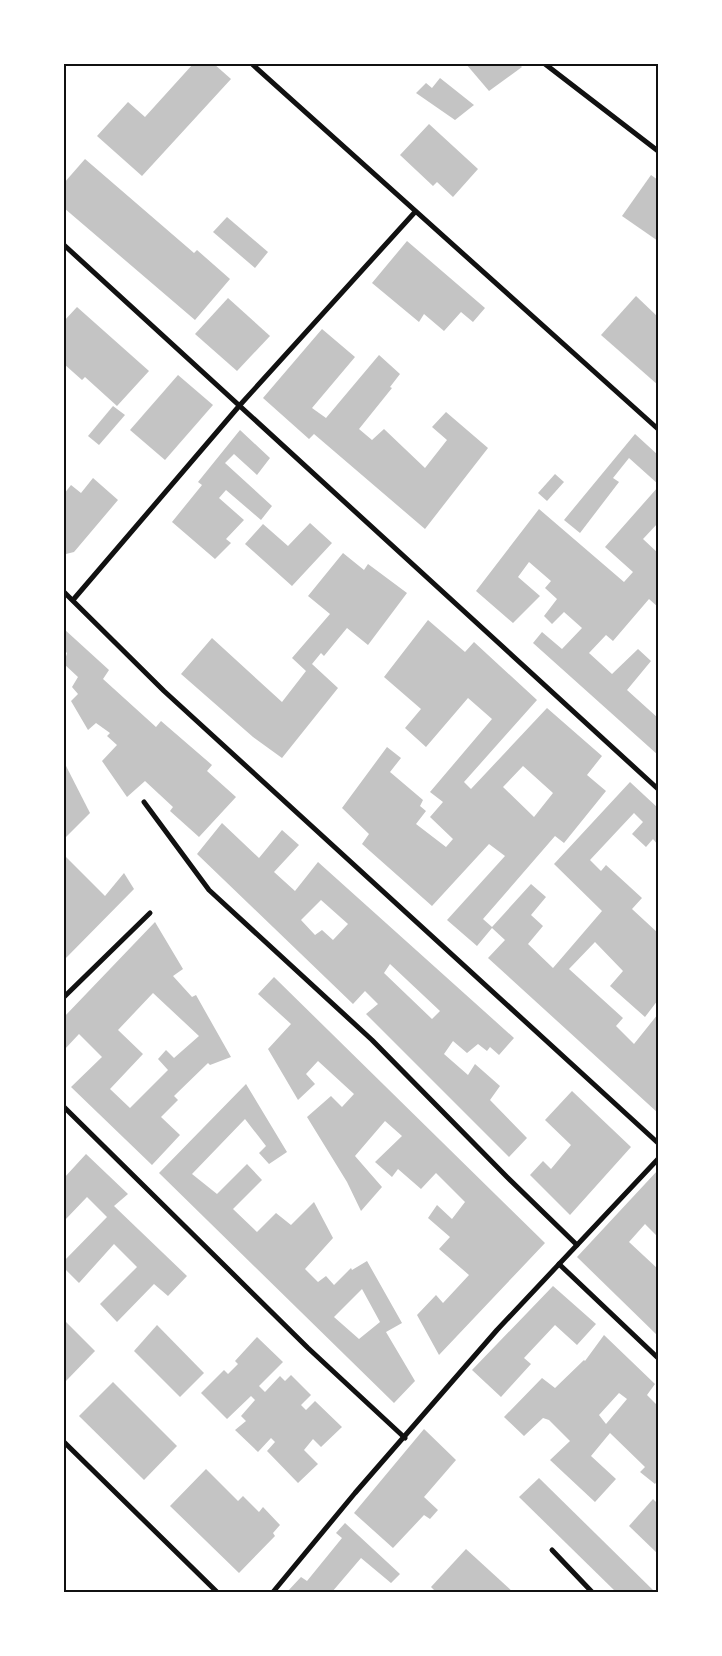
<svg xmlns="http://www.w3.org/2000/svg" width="722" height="1656" viewBox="0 0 722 1656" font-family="Georgia,serif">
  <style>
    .building { fill: #c4c4c4; fill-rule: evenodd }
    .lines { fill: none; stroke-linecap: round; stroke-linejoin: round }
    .minor { stroke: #111; stroke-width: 5 }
    .neatline { fill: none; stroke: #111; stroke-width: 2 }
  </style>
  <rect width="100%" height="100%" fill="#fff"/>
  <g class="building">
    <path d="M193,64H214L231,79L142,176L97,136L128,102L145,117Z"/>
    <path d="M466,64H519L522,67L489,91Z"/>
    <path d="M440,78L474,105L455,120L416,93L426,83L432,88Z"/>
    <path d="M429,124L478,169L453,197L437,182L433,186L400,155Z"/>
    <path d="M85,159L194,253L197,250L230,279L195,320L64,208V183Z"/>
    <path d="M651,175L658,180V241L622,216Z"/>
    <path d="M227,217L268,252L255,268L213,232Z"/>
    <path d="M407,241L485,308L473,322L461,312L444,331L424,314L419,322L372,283Z"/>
    <path d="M636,296L658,317V385L601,335Z"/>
    <path d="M228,298L270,336L237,371L195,334Z"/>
    <path d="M77,307L149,371L117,406L85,377L82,380L64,364V321Z"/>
    <path d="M322,329L355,357L312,408L326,418L379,355L400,374L390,387L392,388L359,429L372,440L384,429L425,468L447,440L432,427L446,412L488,448L425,529L314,434L309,439L263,398Z"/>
    <path d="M178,375L213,405L165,460L130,430Z"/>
    <path d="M113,406L125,415L99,445L88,436Z"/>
    <path d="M240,430L270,458L257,475L234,454L225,463L272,506L261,520L226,490L219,498L244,520L226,539L231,543L215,559L172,522L202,485L198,482Z"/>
    <path d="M635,434L658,455V484L629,458L613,478L619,482L580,533L564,520Z"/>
    <path d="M555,474L564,482L547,501L538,493Z"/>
    <path d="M93,478L118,500L74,552L66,554L64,552V494L71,485L81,493Z"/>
    <path d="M658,487V523L643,539L658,553V607L649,599L613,641L606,635L589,653L612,674L638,649L651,661L627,690L658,718V755L533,643L542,632L562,649L582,628L564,612L552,624L544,616L557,599L545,588L551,581L529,562L518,577L540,596L513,623L476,591L539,509L624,582L633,572L605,547Z"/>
    <path d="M310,523L332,543L292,586L245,544L263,524L288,546Z"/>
    <path d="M343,553L364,570L368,564L407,593L368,645L347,628L324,656L321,653L312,664L338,688L282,758L253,737L181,674L212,638L282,702L306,671L292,658L330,614L308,596Z"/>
    <path d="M428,620L465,652L474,642L537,700L464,782L471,789L547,708L602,756L587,775L606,791L564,843L555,836L483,919L492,927L531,884L546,897L531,915L543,926L528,944L553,968L602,911L554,864L630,782L658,808V845L653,839L646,847L632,834L643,822L634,813L590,860L601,871L606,865L642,898L632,909L658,933V1000L645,1017L610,986L623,971L595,942L569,969L623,1018L616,1026L634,1044L658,1014V1113L488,958L505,940L492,928L477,946L447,920L505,856L489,844L432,906L362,844L369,834L342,808L387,747L401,758L390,772L423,800L420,806L426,811L416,824L446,847L453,839L430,817L443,802L430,792L492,719L468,698L426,747L405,728L421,709L384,677ZM523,766L553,793L534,817L503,787Z"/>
    <path d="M64,629L109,670L103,679L156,727L161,721L212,765L207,771L236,797L199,837L170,811L173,807L145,781L127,797L102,761L117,745L107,736L110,733L96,723L88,730L71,701L78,694L72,687L78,677L64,664L67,653L64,650Z"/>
    <path d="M64,762L90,813L64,839Z"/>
    <path d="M222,823L259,858L282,830L299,845L274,872L295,891L318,862L514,1038L499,1055L490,1047L487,1051L478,1044L467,1053L453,1041L444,1054L468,1075L475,1064L500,1086L490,1100L527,1138L509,1157L366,1014L378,1004L365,991L353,1004L197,854ZM321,900L348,924L333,940L322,930L315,935L301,920ZM390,964L440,1011L432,1019L384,973Z"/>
    <path d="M64,855L105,896L124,873L134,889L64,960Z"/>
    <path d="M155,922L183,969L173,976L192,997L196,995L231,1057L210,1065L208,1063L174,1096L178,1100L161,1117L180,1135L152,1165L71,1087L102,1057L79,1034L64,1050V1017ZM153,993L199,1036L174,1058L166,1050L158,1059L168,1070L130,1108L110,1089L143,1054L118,1030Z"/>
    <path d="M274,977L545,1243L439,1355L417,1315L436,1295L443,1303L469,1275L439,1249L450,1237L428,1218L437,1205L452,1219L465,1202L436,1173L421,1189L398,1169L392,1177L375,1162L402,1136L385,1121L355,1156L382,1187L361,1211L347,1182L307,1117L331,1096L342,1107L354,1094L318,1061L306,1074L315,1084L298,1100L268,1049L291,1024L258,994Z"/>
    <path d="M246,1084L287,1152L269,1164L259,1153L266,1146L245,1119L192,1174L217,1194L247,1164L262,1180L233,1209L257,1232L276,1213L291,1225L314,1202L333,1238L305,1269L318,1282L326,1276L334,1285L351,1268L352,1270L367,1261L402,1323L386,1332L415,1381L394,1403L159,1173ZM362,1289L380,1322L359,1339L334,1317Z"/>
    <path d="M572,1091L631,1147L570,1215L530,1175L543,1161L551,1169L571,1145L545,1120Z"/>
    <path d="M86,1154L128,1194L114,1206L187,1276L168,1296L154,1284L117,1322L100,1304L137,1267L114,1244L79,1283L64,1268V1261L107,1217L87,1197L64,1221V1178Z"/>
    <path d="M658,1170V1237L645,1224L629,1242L658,1269V1336L577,1257Z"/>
    <path d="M553,1286L596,1324L577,1345L555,1325L524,1358L531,1364L501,1397L472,1370Z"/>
    <path d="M64,1320L95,1351L64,1383Z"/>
    <path d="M157,1325L204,1373L180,1397L134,1351Z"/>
    <path d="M604,1335L655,1384L647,1395L658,1406V1480L655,1484L640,1472L645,1467L610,1433L591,1456L616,1479L595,1502L550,1460L570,1441L549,1420L543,1418L524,1436L504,1417L542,1378L555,1388L584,1360L585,1361ZM619,1393L627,1399L606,1424L599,1415Z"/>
    <path d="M257,1337L283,1362L259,1386L265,1392L280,1376L285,1381L291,1375L311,1395L301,1405L306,1410L315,1401L342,1427L321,1447L313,1439L304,1450L318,1464L298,1483L267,1451L275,1442L271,1438L258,1452L235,1430L246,1421L241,1416L255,1400L251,1396L227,1419L201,1393L224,1370L228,1374L238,1364L235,1361Z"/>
    <path d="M113,1382L177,1446L144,1480L79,1416Z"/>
    <path d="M424,1429L456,1460L424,1497L438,1510L430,1519L424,1515L393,1548L354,1513Z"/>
    <path d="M206,1469L238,1501L243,1496L259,1512L263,1507L280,1525L273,1533L275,1536L239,1573L170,1506Z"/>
    <path d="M539,1478L655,1592H616L519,1497Z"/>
    <path d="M653,1499L658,1504V1554L629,1526Z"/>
    <path d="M345,1523L400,1574L391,1583L361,1558L332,1592H287L301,1577L307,1581L342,1538L336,1533Z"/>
    <path d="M466,1549L513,1592H436L431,1587Z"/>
  </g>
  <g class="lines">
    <g class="minor">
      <path d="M252,64L658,429"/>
      <path d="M545,64L658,151"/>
      <path d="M64,245L658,789"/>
      <path d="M64,592L164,691L658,1143"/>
      <path d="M73,600L240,405L415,212"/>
      <path d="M144,802L209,890L372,1040L507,1177L577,1245"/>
      <path d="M64,997L150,913"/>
      <path d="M64,1107L308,1348L405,1438"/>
      <path d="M559,1264L658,1358"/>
      <path d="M64,1442L217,1592"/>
      <path d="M552,1550L592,1592"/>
      <path d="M273,1592L355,1493L497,1330L658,1159"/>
    </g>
  </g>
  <rect width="722" height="1656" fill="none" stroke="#ffffff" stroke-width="130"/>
  <rect x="65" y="65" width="592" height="1526" class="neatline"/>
</svg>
